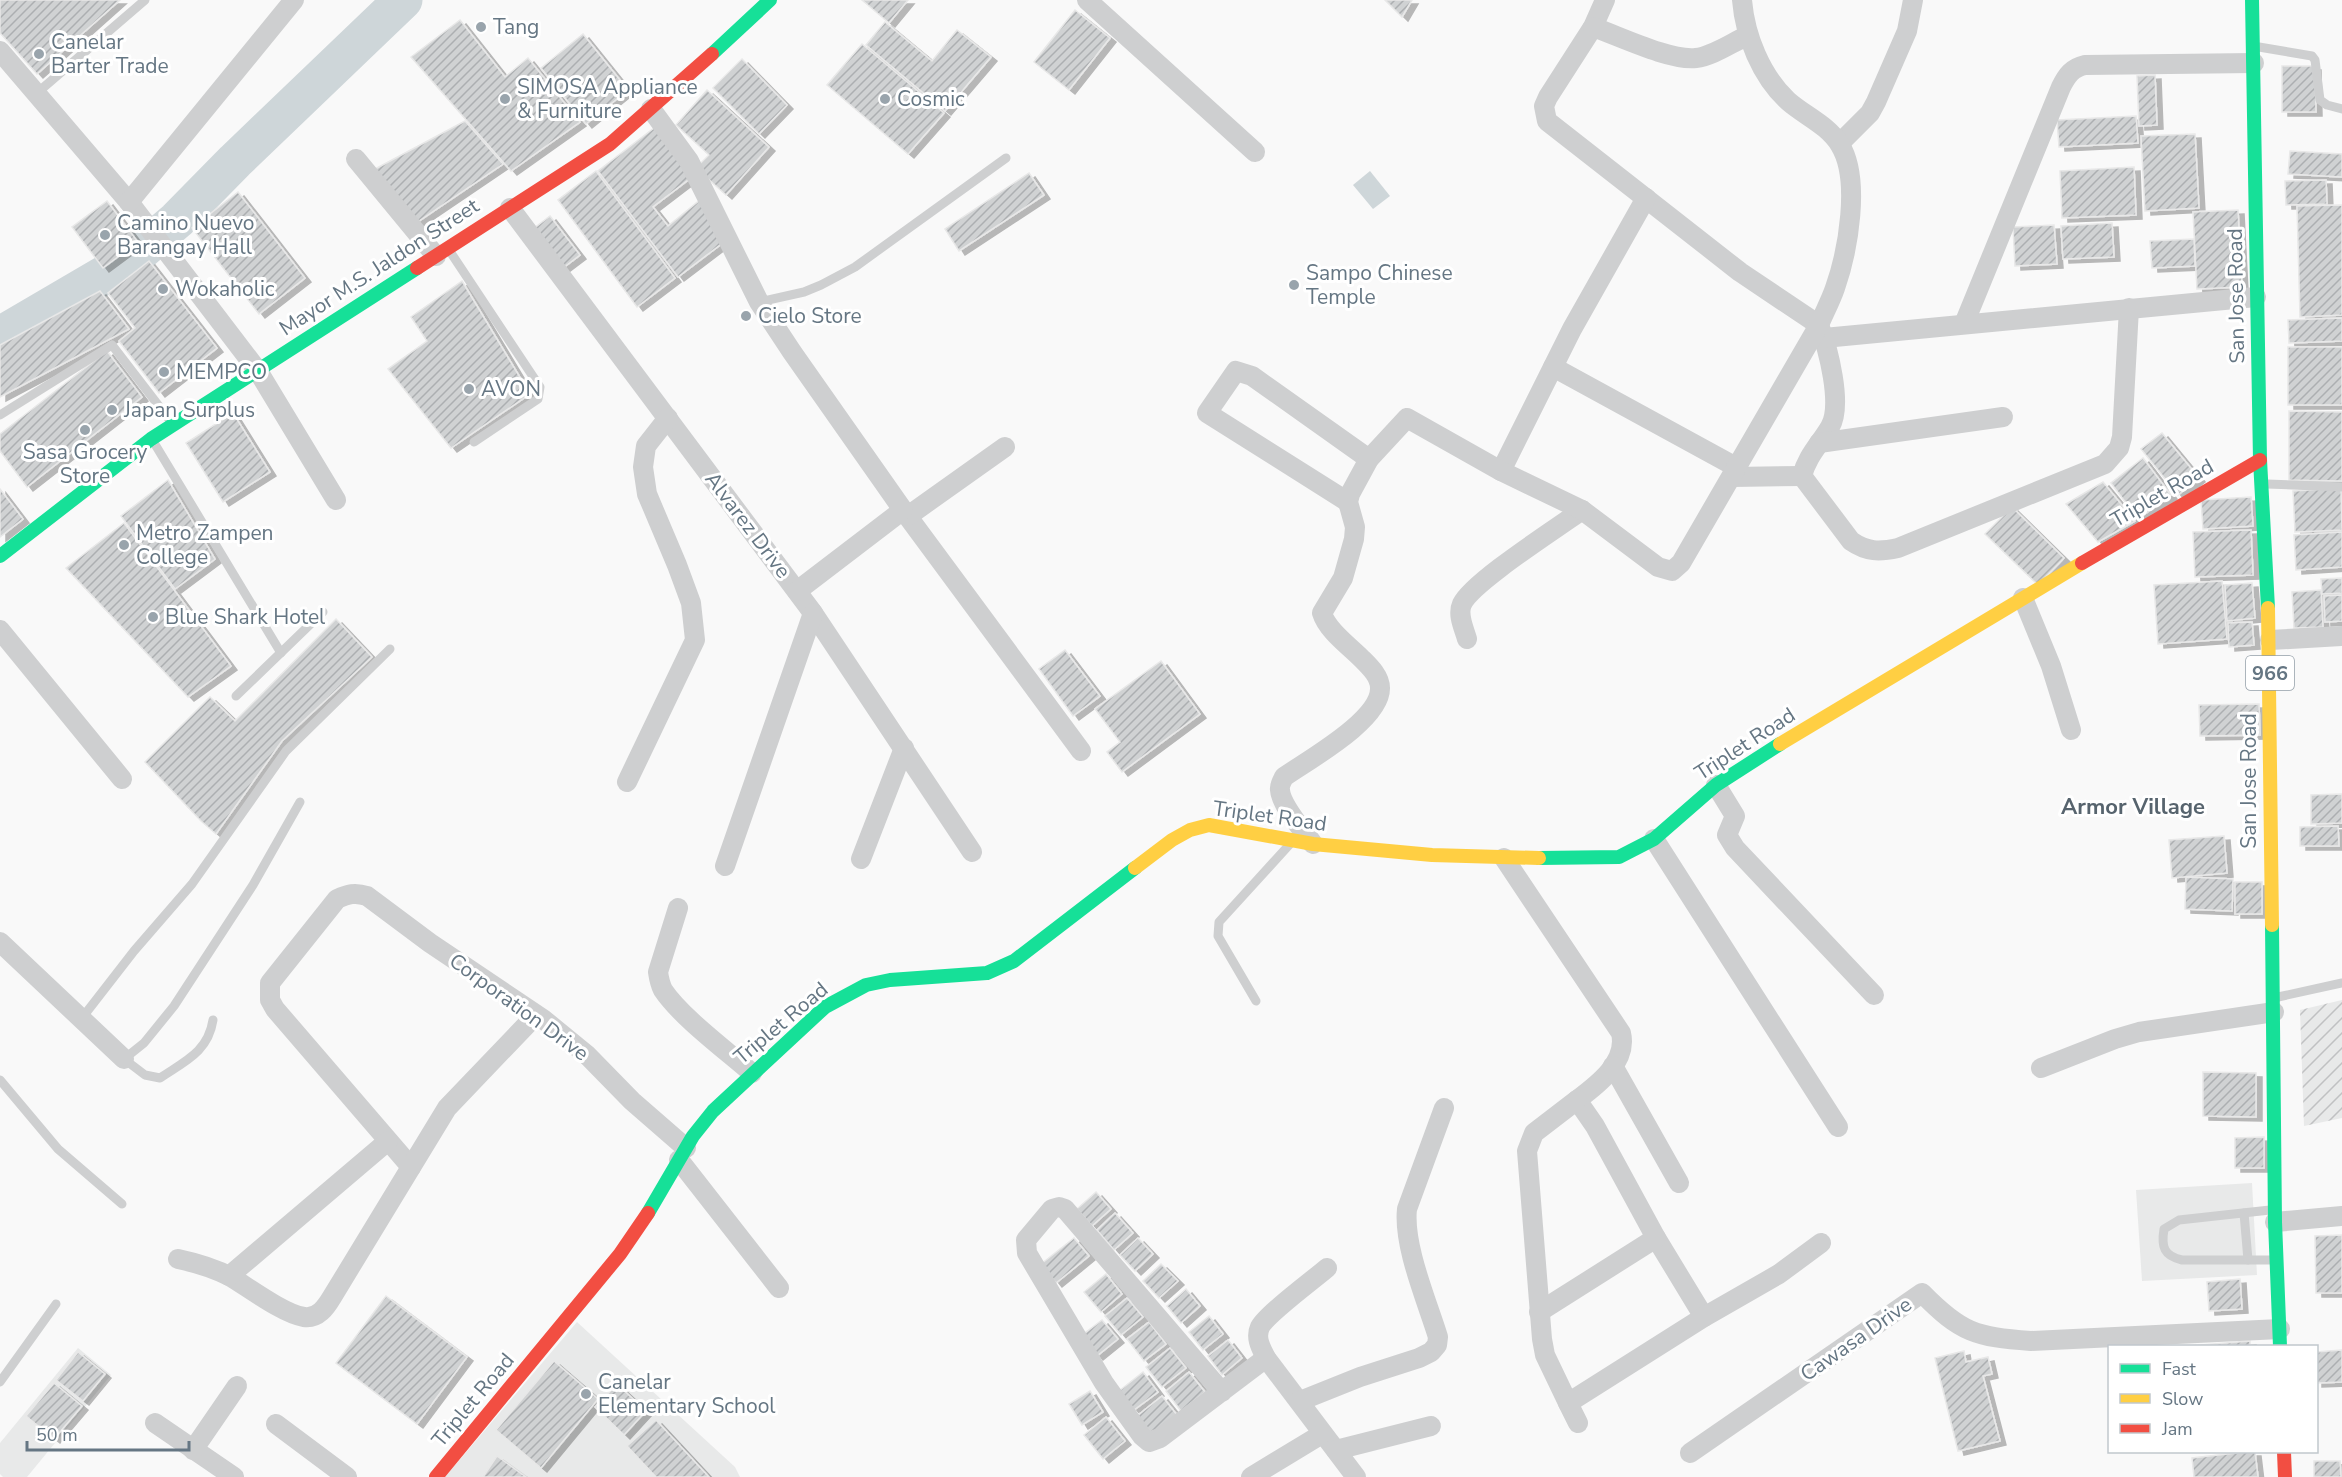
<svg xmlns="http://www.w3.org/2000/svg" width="2342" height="1477" viewBox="0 0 2342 1477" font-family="'Nunito Sans',sans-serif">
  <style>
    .built { fill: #e8e9e9 }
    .industrial { fill: url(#industrial-furrows) }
    .water { fill: #ced6d9 }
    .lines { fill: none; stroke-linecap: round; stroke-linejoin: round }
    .river { stroke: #ced6d9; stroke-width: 39 }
    .building { fill: url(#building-hatch); stroke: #e8e8e8; stroke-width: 1.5; filter: url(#shadow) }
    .lane { stroke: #cecfd0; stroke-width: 9 }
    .street { stroke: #cecfd0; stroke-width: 20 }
    .fast { stroke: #16e098; stroke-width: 14 }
    .slow { stroke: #ffcf43; stroke-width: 14 }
    .jam { stroke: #f24e42; stroke-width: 14 }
    .poi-dot { fill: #99a4ac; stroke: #fff; stroke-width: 2 }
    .labels { text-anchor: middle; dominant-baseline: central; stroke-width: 6; stroke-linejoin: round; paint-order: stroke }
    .shield { fill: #fff; stroke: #939fa8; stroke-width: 1.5 }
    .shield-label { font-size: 20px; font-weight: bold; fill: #657683 }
    .poi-label { font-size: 21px; fill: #657683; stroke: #fff; text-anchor: start }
    .street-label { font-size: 21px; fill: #657683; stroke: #fff }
    .neighbourhood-label { font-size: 22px; font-weight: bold; fill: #57646e; stroke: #fff }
  </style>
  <defs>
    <pattern id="industrial-furrows" width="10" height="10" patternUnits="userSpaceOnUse" patternTransform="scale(1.5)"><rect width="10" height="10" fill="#e8e9e9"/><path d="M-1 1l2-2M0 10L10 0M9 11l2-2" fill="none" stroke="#c0c1c2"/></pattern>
    <pattern id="building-hatch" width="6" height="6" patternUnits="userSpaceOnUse" patternTransform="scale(1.5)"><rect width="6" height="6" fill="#d0d2d3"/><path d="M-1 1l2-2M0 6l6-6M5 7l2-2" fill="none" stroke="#acafb1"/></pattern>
    <filter id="shadow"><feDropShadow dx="6" dy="4" stdDeviation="0" flood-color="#0004"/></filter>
  </defs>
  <rect width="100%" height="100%" fill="#f9f9f9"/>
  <g class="built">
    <path d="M2252,1183L2257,1275L2142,1281L2136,1190Z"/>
    <path d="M577,1322L735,1467L740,1477H445Z"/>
    <path d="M78,1348L111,1375L27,1477H3L0,1474V1443Z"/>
  </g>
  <path class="industrial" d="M2342,1000V1118L2304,1126L2300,1010Z"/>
  <path class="water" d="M1370,171L1390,196L1373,209L1353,185Z"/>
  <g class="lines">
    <path class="river" d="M0,336L130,260L177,220L235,161L403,0"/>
  </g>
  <g class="building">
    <path d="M0,0H120L37,74L0,33Z"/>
    <path d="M862,0H908L889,23Z"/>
    <path d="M1385,0H1412L1402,17Z"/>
    <path d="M1075,10L1110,38L1069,90L1034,62Z"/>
    <path d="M460,20L505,77L528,58L580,122L511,171L411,57Z"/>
    <path d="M885,22L932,61L957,30L991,57L945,111L866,45Z"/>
    <path d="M583,34L628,90L586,124L541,68Z"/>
    <path d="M862,44L944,113L908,154L827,85Z"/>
    <path d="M742,59L787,105L759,134L713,88Z"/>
    <path d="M2282,66H2315L2316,112H2282Z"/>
    <path d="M2155,75L2157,125L2139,126L2137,76Z"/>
    <path d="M707,90L769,147L726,195L696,168L709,155L676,125Z"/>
    <path d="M2136,116L2138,143L2059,147L2057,120Z"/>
    <path d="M465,121L503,164L416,223L362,176Z"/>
    <path d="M654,128L692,177L653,207L668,226L700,200L724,242L678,277L598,171Z"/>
    <path d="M2195,134L2199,208L2145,211L2141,136Z"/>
    <path d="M2290,151L2342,154V177L2288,174Z"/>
    <path d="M2134,167L2136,215L2062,218L2060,171Z"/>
    <path d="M596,171L675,278L637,307L558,200Z"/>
    <path d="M1029,173L1044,195L959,251L945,229Z"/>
    <path d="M2326,180L2327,204L2286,205L2285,181Z"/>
    <path d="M238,192L305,278L259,314L192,228Z"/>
    <path d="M107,201L138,242L103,268L72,227Z"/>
    <path d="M2342,205V315L2300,317L2297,206Z"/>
    <path d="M2238,210L2242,287L2197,289L2193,212Z"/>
    <path d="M550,216L580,255L563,268L533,229Z"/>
    <path d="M2112,223L2114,257L2063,259L2061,226Z"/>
    <path d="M2054,225L2057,264L2015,266L2013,227Z"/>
    <path d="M2194,239L2195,266L2152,268L2150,241Z"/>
    <path d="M149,261L217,348L159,393L119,341L135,328L108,293Z"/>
    <path d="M462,281L530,394L451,448L388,369L427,341L411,317Z"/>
    <path d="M100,291L129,329L0,397V345Z"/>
    <path d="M2342,318V341L2289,343L2288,320Z"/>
    <rect x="2288" y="347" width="54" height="58"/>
    <path d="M107,351L142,397L27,487L0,451V434Z"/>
    <path d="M2289,411L2342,412V481L2289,480Z"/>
    <path d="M233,413L270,472L223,502L186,443Z"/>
    <path d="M2162,433L2199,478L2178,495L2141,449Z"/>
    <path d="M2143,458L2171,495L2138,519L2111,483Z"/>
    <path d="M168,480L215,559L175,589L121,516Z"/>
    <path d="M2103,482L2135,521L2098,542L2066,504Z"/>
    <path d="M2341,488L2342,530L2295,532L2293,491Z"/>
    <path d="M0,489L23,519L0,537Z"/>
    <path d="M2251,497L2253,526L2203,529L2201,500Z"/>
    <path d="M2012,507L2064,558L2038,585L1985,534Z"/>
    <path d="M124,523L231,666L188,697L66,568Z"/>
    <path d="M2251,530L2253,575L2195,577L2193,532Z"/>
    <path d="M2342,532V567L2296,570L2294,535Z"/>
    <path d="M2342,578V593L2322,594L2321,579Z"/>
    <path d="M2222,581L2227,639L2158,644L2154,585Z"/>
    <path d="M2252,583L2255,618L2227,621L2225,585Z"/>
    <path d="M2321,590L2323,627L2294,628L2292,592Z"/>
    <path d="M2342,595V621L2325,622L2324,596Z"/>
    <path d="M336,619L372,657L282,741L216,834L201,821L145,762L210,697L235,721Z"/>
    <path d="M2252,622L2254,645L2229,647L2228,623Z"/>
    <path d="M1065,650L1100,696L1073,716L1039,669Z"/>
    <path d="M1161,661L1200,714L1122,772L1107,752L1120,742L1095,709Z"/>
    <path d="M2259,704L2260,735L2200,736L2199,705Z"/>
    <path d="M2342,794V823L2311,824V795Z"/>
    <path d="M2338,826L2339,846H2300V827Z"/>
    <path d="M2224,836L2227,873L2172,878L2169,840Z"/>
    <path d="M2186,877L2233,879L2232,911L2185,909Z"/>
    <rect x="2235" y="882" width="27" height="32"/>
    <path d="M2203,1072L2256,1073V1117L2203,1116Z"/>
    <path d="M2264,1137V1168H2235V1138Z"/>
    <path d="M1096,1192L1111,1209L1092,1226L1077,1209Z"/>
    <path d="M1115,1213L1133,1233L1114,1250L1097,1230Z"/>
    <path d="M2342,1235V1293H2316L2315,1236Z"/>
    <path d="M1074,1238L1089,1256L1056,1283L1041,1264Z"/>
    <path d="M1138,1238L1153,1254L1135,1271L1120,1255Z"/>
    <path d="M1161,1264L1178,1281L1159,1298L1143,1281Z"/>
    <path d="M1106,1274L1122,1294L1101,1312L1084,1292Z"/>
    <path d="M2240,1279L2242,1309L2209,1311L2207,1282Z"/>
    <path d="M1186,1289L1200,1306L1181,1323L1167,1306Z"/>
    <path d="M386,1296L467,1357L417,1424L336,1363Z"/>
    <path d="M1127,1298L1143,1317L1121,1335L1105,1316Z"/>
    <path d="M1209,1316L1223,1334L1203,1350L1189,1332Z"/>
    <path d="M1102,1320L1118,1339L1097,1356L1081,1336Z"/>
    <path d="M1149,1322L1166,1344L1144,1361L1127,1339Z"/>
    <path d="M1228,1340L1242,1358L1222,1375L1208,1356Z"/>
    <path d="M2250,1341V1346H2188Z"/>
    <path d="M1170,1348L1186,1368L1162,1387L1146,1367Z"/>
    <path d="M2342,1350V1382L2316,1383V1352Z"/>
    <path d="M1964,1351L1966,1362L1988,1357L1992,1374L1983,1376L2000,1441L1958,1451L1935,1358Z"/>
    <path d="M78,1352L105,1374L83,1401L56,1380Z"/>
    <path d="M554,1361L598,1399L541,1468L496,1430Z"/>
    <path d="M1143,1372L1158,1392L1134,1410L1119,1391Z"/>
    <path d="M1189,1372L1205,1392L1181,1411L1166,1391Z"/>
    <path d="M54,1383L82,1406L54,1439L26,1416Z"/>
    <path d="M617,1384L646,1411L624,1435L595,1407Z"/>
    <path d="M1090,1391L1103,1412L1082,1425L1069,1404Z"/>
    <path d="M1162,1396L1177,1415L1153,1435L1137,1416Z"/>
    <path d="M1106,1417L1125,1441L1103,1459L1084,1435Z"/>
    <path d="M656,1420L709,1477H656L627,1446Z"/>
    <path d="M2245,1452H2255L2258,1477H2194L2192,1458Z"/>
    <path d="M497,1456L526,1477H483Z"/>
    <path d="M2314,1461H2340L2341,1477H2314Z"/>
  </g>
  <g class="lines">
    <g class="lane">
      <path d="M2259,47L2312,56L2315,60L2320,100L2327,105L2342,109"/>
      <path d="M37,93L145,0"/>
      <path d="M449,250L540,387L538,399L474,442"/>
      <path d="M759,302L804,292L821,285L855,267L1006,158"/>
      <path d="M0,415L112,345L172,423"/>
      <path d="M153,441L281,653"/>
      <path d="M2267,484L2342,487"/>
      <path d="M236,696L323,612"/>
      <path d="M2278,997L2342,983"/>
      <path d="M1256,1001L1218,936L1219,922L1290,844"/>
      <path d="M82,1018L134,951L192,884L286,751L390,649"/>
      <path d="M213,1020C208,1052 185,1061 160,1078L145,1075L124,1059L144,1043L174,1006L253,885L300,802"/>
      <path d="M0,1080L58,1149L122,1204"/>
      <path d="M2270,1210L2179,1220L2164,1229C2161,1247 2164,1256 2182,1260H2271"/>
      <path d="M2244,1213L2248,1260"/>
      <path d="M0,1382L56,1304"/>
    </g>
    <g class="street">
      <path d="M1087,0L1255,152"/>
      <path d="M1605,0L1593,27L1548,97L1544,106L1547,121L1740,272L1819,325C1828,348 1843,405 1830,427C1820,444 1807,456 1802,476L1851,541C1867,552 1879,552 1898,548L2105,464L2119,448L2122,437L2129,308"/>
      <path d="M1593,27C1619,36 1670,61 1696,58C1713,56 1731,43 1747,36"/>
      <path d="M0,51L129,202L258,371L336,500"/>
      <path d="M651,109L689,161L759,302L792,352L903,510L1081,751"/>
      <path d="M1840,143L1870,113L1876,102L1907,31L1913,0"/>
      <path d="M356,159L436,256"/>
      <path d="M129,202L294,0"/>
      <path d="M510,208L813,613L972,852"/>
      <path d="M1964,324L2061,87C2067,75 2072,68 2085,65L2254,63"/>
      <path d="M1824,338L2256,297"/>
      <path d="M1553,367L1736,467"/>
      <path d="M1819,443L2003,417"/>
      <path d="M1501,471L1572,329L1646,198"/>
      <path d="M1732,477L1802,476"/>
      <path d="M1348,502L1207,413L1236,371L1252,376L1369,459"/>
      <path d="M908,516L1005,447"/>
      <path d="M797,591L903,510"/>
      <path d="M2023,598L2051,666L2071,730"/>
      <path d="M0,630L122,779"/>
      <path d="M1467,639C1464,628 1457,615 1462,604C1472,582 1559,527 1582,510"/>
      <path d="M2270,640L2342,636"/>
      <path d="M627,782L695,640L691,603L677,565L647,494L643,467L646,446L668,418"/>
      <path d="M1716,785L1735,816L1727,835L1735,848L1874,995"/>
      <path d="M1654,839L1838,1127"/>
      <path d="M1313,844C1304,831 1281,806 1280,790C1279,786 1282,781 1284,777C1308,760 1381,720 1380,688C1380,676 1369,666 1361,658C1349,646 1327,630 1322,613L1343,578L1354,539L1355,527L1348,502L1350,494L1369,459L1407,418L1501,471L1582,510L1658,567L1672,571L1681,563L1819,325C1824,313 1831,300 1835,288C1848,251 1861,179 1840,145C1828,125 1805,116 1788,101C1761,76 1745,36 1742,0"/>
      <path d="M1504,858L1621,1033C1628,1062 1597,1085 1577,1100L1595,1126L1656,1238L1704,1317"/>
      <path d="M861,859L904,748"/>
      <path d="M725,866L813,613"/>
      <path d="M678,908L658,972C659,979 660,984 663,990C681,1017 727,1051 752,1073"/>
      <path d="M0,942L124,1059"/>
      <path d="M1613,1066L1679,1183"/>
      <path d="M2041,1068L2115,1039L2139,1032L2274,1012"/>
      <path d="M679,1160L779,1288"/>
      <path d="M411,1167L275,1009L270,1000V983L337,899C348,894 355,892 367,896L430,943L543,1019L587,1055L632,1101L686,1148"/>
      <path d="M2275,1222L2342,1216"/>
      <path d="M178,1259C197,1263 214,1268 231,1277C249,1288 284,1314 304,1317C318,1319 326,1307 332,1297L447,1108L535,1016"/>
      <path d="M1327,1268C1313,1280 1267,1314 1260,1327C1255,1338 1261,1348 1266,1358L1356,1477"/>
      <path d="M229,1276L388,1141"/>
      <path d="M1539,1312L1656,1238"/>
      <path d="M1222,1392L1065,1209L1059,1207L1052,1209L1026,1240L1027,1253L1104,1383L1142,1436L1149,1442L1160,1438L1266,1358"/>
      <path d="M1300,1401L1360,1377L1419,1358L1431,1352L1437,1345L1438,1337C1427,1301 1403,1246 1407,1209L1444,1108"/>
      <path d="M1568,1403L1545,1355L1542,1339L1527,1151L1534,1133L1577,1100"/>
      <path d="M155,1423L234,1477"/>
      <path d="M1578,1423L1568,1403L1704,1317L1779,1274L1821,1243"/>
      <path d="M276,1424L347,1477"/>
      <path d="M193,1450L237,1386"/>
      <path d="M1336,1450L1431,1426"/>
      <path d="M1690,1453L1922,1293C1961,1333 1976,1337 2031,1341L2280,1329"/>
      <path d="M1251,1477L1322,1434"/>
    </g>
    <g class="fast">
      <path d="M2252,0L2260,460L2268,608"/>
      <path d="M712,54L770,0"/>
      <path d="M0,556L151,439L417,268"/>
      <path d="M1539,858L1619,857L1654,839L1716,785L1780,744"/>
      <path d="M2272,925L2275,1222L2280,1346"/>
      <path d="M648,1213L693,1136L713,1111L825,1007L866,985L890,980L987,973L1014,961L1135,868"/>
    </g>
    <g class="slow">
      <path d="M2268,608L2272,925"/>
      <path d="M1780,744L2082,563"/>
      <path d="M1135,868L1172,840L1190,830L1209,825L1313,844L1432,855L1539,858"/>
    </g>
    <g class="jam">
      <path d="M417,268L610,144L712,54"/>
      <path d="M2082,563L2260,460"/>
      <path d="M2284,1452L2285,1477"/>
      <path d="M436,1477L620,1254L648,1213"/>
    </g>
  </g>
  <g class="poi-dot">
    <circle cx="481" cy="27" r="6"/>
    <circle cx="39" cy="54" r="6"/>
    <circle cx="505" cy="99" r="6"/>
    <circle cx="885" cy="99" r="6"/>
    <circle cx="105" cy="235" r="6"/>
    <circle cx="1294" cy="285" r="6"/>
    <circle cx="163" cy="289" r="6"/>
    <circle cx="746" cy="316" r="6"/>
    <circle cx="164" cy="372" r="6"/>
    <circle cx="469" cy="389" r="6"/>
    <circle cx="112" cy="410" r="6"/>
    <circle cx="85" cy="430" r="6"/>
    <circle cx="124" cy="545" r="6"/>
    <circle cx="153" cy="617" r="6"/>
    <circle cx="586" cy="1394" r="6"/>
  </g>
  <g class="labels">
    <rect class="shield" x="2246" y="656" width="48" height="34" rx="4.5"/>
    <g class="shield-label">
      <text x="2270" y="673">966</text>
    </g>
    <g class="poi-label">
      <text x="493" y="27">Tang</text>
      <text x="51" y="42">Canelar<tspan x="51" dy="24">Barter Trade</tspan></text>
      <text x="517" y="87">SIMOSA Appliance<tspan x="517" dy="24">&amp; Furniture</tspan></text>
      <text x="897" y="99">Cosmic</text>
      <text x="117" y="223">Camino Nuevo<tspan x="117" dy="24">Barangay Hall</tspan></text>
      <text x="1306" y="273">Sampo Chinese<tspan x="1306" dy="24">Temple</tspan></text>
      <text x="175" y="289">Wokaholic</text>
      <text x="758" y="316">Cielo Store</text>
      <text x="176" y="372">MEMPCO</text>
      <text x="481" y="389">AVON</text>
      <text x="124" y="410">Japan Surplus</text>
      <text x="85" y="452" text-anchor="middle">Sasa Grocery<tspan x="85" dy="24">Store</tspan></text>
      <text x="136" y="533">Metro Zampen<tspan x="136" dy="24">College</tspan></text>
      <text x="165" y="617">Blue Shark Hotel</text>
      <text x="598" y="1382">Canelar<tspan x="598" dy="24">Elementary School</tspan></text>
    </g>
    <g class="street-label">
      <text transform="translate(379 267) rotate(-33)">Mayor M.S. Jaldon Street</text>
      <text transform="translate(2236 296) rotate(-91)">San Jose Road</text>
      <text transform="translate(2162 493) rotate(-30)">Triplet Road</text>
      <text transform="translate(748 525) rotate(53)">Alvarez Drive</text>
      <text transform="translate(1745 744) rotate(-33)">Triplet Road</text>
      <text transform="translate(2249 781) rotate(-90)">San Jose Road</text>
      <text transform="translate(1270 816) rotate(8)">Triplet Road</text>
      <text transform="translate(519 1007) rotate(36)">Corporation Drive</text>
      <text transform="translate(781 1023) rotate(-40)">Triplet Road</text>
      <text transform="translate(1856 1339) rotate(-35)">Cawasa Drive</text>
      <text transform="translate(473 1400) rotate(-50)">Triplet Road</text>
    </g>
    <g class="neighbourhood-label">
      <text x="2133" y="807">Armor Village</text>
    </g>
  </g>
  <rect x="2108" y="1345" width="210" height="108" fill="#ffffff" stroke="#c1c8cd" stroke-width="1.5"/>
  <rect x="2120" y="1364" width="30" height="9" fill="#16e098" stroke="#c1c8cd" stroke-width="1.5"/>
  <text x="2162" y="1375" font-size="18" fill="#657683">Fast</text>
  <rect x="2120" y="1394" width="30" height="9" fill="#ffcf43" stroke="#c1c8cd" stroke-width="1.5"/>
  <text x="2162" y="1405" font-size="18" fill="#657683">Slow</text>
  <rect x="2120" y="1424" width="30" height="9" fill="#f24e42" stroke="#c1c8cd" stroke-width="1.5"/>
  <text x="2162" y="1435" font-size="18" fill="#657683">Jam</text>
  <path d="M27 1441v9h162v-9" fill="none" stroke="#657683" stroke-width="3"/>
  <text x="36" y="1441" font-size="18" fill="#657683" stroke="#ffffff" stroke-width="4.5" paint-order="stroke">50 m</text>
</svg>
